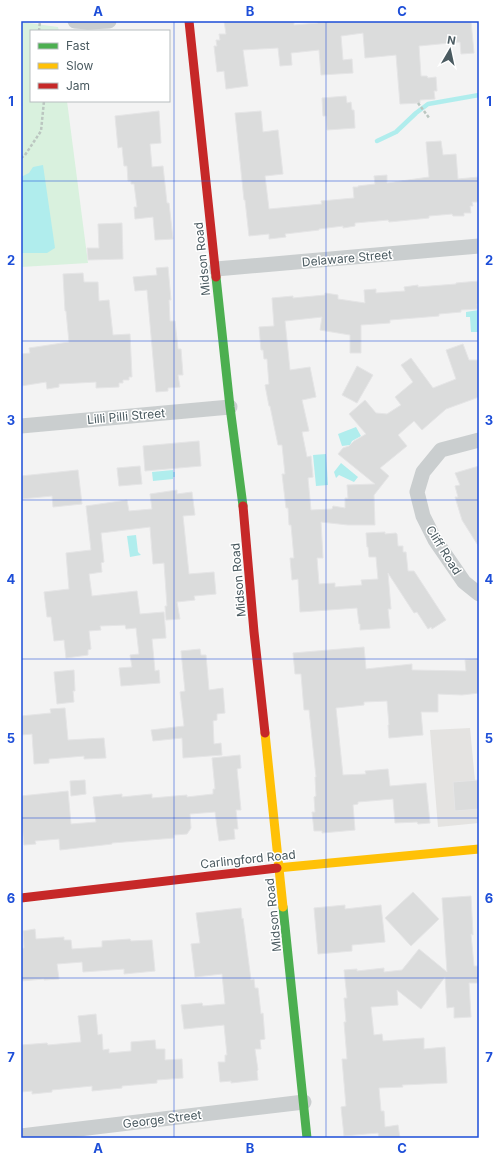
<svg xmlns="http://www.w3.org/2000/svg" width="500" height="1159" viewBox="0 0 500 1159" font-family="Inter,sans-serif">
  <style>
    .commercial { fill: #e4e3e1 }
    .green { fill: #d9f1de }
    .water { fill: #b0eded }
    .lines { fill: none; stroke-linecap: round; stroke-linejoin: round }
    .stream { stroke: #b0eded; stroke-width: 4.5 }
    .building { fill: #dbdcdc; stroke: #e5e5e6 }
    .path { stroke: #bbc6c0; stroke-width: 2.5; stroke-dasharray: 3 2; stroke-linecap: butt }
    .street { stroke: #cacecf; stroke-width: 15 }
    .fast { stroke: #4caf50; stroke-width: 9 }
    .slow { stroke: #ffc107; stroke-width: 9 }
    .jam { stroke: #c62828; stroke-width: 9 }
    .grid { fill: none; stroke: #1d4ed8; stroke-width: 1; stroke-opacity: 0.55 }
    .labels { text-anchor: middle; dominant-baseline: central; stroke-width: 3; stroke-linejoin: round; paint-order: stroke }
    .street-label { font-size: 12px; fill: #4a5a60; stroke: #fff }
    .neatline { fill: none; stroke: #1d4ed8; stroke-width: 1.5 }
    .grid-label { font-size: 13px; text-anchor: middle; font-weight: bold; fill: #1d4ed8 }
  </style>
  <rect width="100%" height="100%" fill="#f3f3f3"/>
  <path class="commercial" d="M470,728L479,823L438,827L430,730Z"/>
  <path class="green" d="M21,22L58,27L59,31H31V101H67L88,263L21,267Z"/>
  <g class="water">
    <path d="M43,165L55,248L47,253H21V177L29,173L33,167Z"/>
    <path d="M479,310V332H471L470,317H466V312Z"/>
    <path d="M356,427L361,436L352,441L350,445L342,446L338,434Z"/>
    <path d="M326,454L328,485L316,486L313,455Z"/>
    <path d="M341,463L358,477L354,482L339,475L336,478L334,472Z"/>
    <path d="M173,470V472H175V477H173V479L153,481L152,472Z"/>
    <path d="M136,535L138,552L141,555L130,557L127,536Z"/>
  </g>
  <g class="lines">
    <path class="stream" d="M377,141L396,132L416,113L428,104L479,95"/>
  </g>
  <g class="building">
    <path d="M224,21H294V25L318,23L317,21H471L474,53L461,54L460,42L419,46L421,76H427L428,78L436,77L437,91H434L435,99L420,100V103L400,104L396,55L365,58L363,33L341,36L343,60L352,59L353,73L321,75L319,50L291,53L292,65L280,66L278,48L243,50L248,86L226,89L224,71L217,72L214,46H217L216,40H220L219,34H226Z"/>
    <path d="M346,96L347,103L351,102L352,110H354L355,128L327,130L326,116H323L322,98Z"/>
    <path d="M159,111L161,143L150,144L152,167L163,166L167,203H169L173,239L155,240L153,217L135,219L134,207H137L134,184H131V181H128L127,166H124L122,147L118,148L115,116Z"/>
    <path d="M261,111L263,132L278,130L283,174L265,176L269,209L322,204L321,201L354,198L353,187H358V186L375,184L374,176L387,175V183L429,177L426,142L441,141L443,155L456,154L458,179L479,177V202H472L473,206H470L471,213H464V216H453L452,214L429,216V218L389,222L388,220L355,223V226L343,228V226L319,229V230L285,234L286,237L269,239V234L249,236L245,200H244L235,113Z"/>
    <path d="M122,223L123,259L88,260L87,248H99L98,224Z"/>
    <path d="M168,267L171,300H169L170,321H175L178,349H181L183,375H178L180,387L168,388V391L156,392L147,290L135,291L133,277L157,275L156,268Z"/>
    <path d="M83,273L84,282H98L99,301L109,300L113,335L130,334L132,377H129V380H123V383H119V387L96,388V382L59,384V387L47,389L46,382L21,386V354L30,353L29,348L69,342L66,311H65L63,274Z"/>
    <path d="M479,281V304H477L478,309L461,310V312L439,314V316L390,320V323L361,325V353H350V335L320,330L322,317L285,321L290,370L310,367L316,397L302,400L309,431L302,432L307,457L311,456L313,477L308,478L311,510L332,509L333,506L345,508V498H348L347,485L375,484L338,454L343,448L349,446L354,441L366,434L349,414L365,400L376,413L387,414L401,405L395,397L413,382L401,365L411,358L433,388L456,379L446,350L463,344L469,360H479V397L446,409L422,430L414,421L398,435L407,446L380,468L389,476L374,495L375,525H348L321,522L323,558H317L319,584L335,583V587L362,585L361,580L378,579L376,557H369L368,547H367L366,533L385,532V534L396,533L397,534L398,546H403V552H406L408,571H414L446,620L432,629L431,627L428,629L417,612L414,613L388,573L391,609H388L390,628L360,630V624H359L357,608L300,612L298,579L292,580L290,558H294L291,525H289L288,508H286L282,474H285L282,445H278L270,406H269L265,385L269,384L267,359H264L263,350H261L259,327L274,326L272,298L293,296V298L325,295V293L338,295V299L365,303L364,290L376,289V293L405,291L404,287L418,285V287L456,284V283Z"/>
    <path d="M357,366L373,375L357,403L342,395Z"/>
    <path d="M199,441L201,466L145,471L143,446Z"/>
    <path d="M140,466L142,484L119,486L117,468Z"/>
    <path d="M479,466V547L462,520L455,497H458L455,486L460,485L455,473Z"/>
    <path d="M78,470L82,504L53,507L52,496L21,499V476Z"/>
    <path d="M177,490V494L192,492L195,515L183,516L189,574L214,572L216,594L194,596L195,600L177,602L180,619L166,620L165,606H167L164,563L153,564L150,527L101,533L104,562L101,563L102,572L89,574L92,596L137,591L140,614L164,612L166,638L152,639L155,671L159,670L160,683L121,686L119,668L132,667L130,655L139,654L136,628L126,629L125,625L100,626L101,630L89,631L91,649L88,650V655L66,658L64,640L54,641L51,617H47L44,592L69,589L66,553L91,550L86,506L127,500L129,511L152,509L150,494Z"/>
    <path d="M364,647L366,669L412,664V670L466,671L465,660L478,659L479,666V693L462,695L438,694V712H421L423,735L389,738L388,725H389L387,701L364,702V705L336,708L343,775L366,774L365,771L388,769L390,786L426,783L430,823L418,824L417,822L395,823L393,799L358,802V804L353,805L355,830L322,833V831H314L312,812H315L314,797L316,796L315,777H316L309,710H304L301,674H295L293,653Z"/>
    <path d="M200,649L201,655H206L209,690L223,688L225,713L217,714V720L213,721L214,744L221,743L222,755L183,758L182,738L153,741L151,730L184,726L180,692L185,691L181,651Z"/>
    <path d="M74,670L75,691H73L74,702L57,704L54,672Z"/>
    <path d="M65,708L68,740L104,738L106,758L84,759V756L49,759V763L34,764L32,734L21,735V716L51,713L50,709Z"/>
    <path d="M240,755L241,768L237,769L241,810H236L238,829H234L235,839L219,841L215,812L190,814L191,828L187,834L174,835V838L112,843V844L60,850L59,839L35,841L36,844L24,845L21,816V796L68,791L71,824L96,822L93,797L122,794V797L152,794V798L187,795V797L213,794V789H215L212,758Z"/>
    <path d="M85,780L86,794L71,796L70,781Z"/>
    <path d="M479,780V809L455,811L453,782Z"/>
    <path d="M413,892L439,919L411,946L385,918Z"/>
    <path d="M471,896L473,935L471,934L474,966H479V983H469L471,1017L454,1018V1007L447,1008L445,977L421,1009L397,990L398,1005L371,1007L374,1035L382,1034L383,1041L424,1038V1049L445,1047L447,1083L402,1085L403,1087L379,1088L381,1111H384L385,1127L398,1125L400,1138H379L378,1133L344,1136L341,1107L346,1106L342,1059H347L344,1022H346L344,998H347L344,970L357,969V971L384,968V972L402,970L419,949L447,972L442,898Z"/>
    <path d="M345,905V909L381,905L385,942L352,945V951L318,954L314,908Z"/>
    <path d="M241,908L242,919L243,918L251,980L254,979L255,988H258L261,1014L263,1013L265,1039L260,1040L261,1049H255L258,1070L257,1071L258,1080L231,1083V1081L220,1082L218,1062H225V1055H227L224,1025L184,1029L181,1005L202,1003L203,1006L225,1004L222,974L195,977L191,944L200,943L196,913Z"/>
    <path d="M35,929L36,939L64,937V940H71L72,949L102,947V941L130,939L131,941L152,940L155,971L124,974V969L83,972L82,962L57,964L59,979L44,980V979L21,981V948H24L23,931Z"/>
    <path d="M96,1014L98,1035L102,1034L103,1050L109,1049V1053L131,1051V1042L155,1040L156,1049H165V1060L182,1059L183,1078L157,1080V1083L122,1086V1088L92,1091V1086L52,1090V1092L32,1094V1091L21,1092V1045L47,1043L48,1045L81,1042L78,1016Z"/>
  </g>
  <g class="lines">
    <g class="path">
      <path d="M39,31L40,21"/>
      <path d="M418,103L430,119"/>
      <path d="M21,158L25,155L41,131L44,101"/>
    </g>
    <g class="street">
      <path d="M75,21L88,22L109,21"/>
      <path d="M216,269L479,246"/>
      <path d="M21,426L230,407"/>
      <path d="M479,440L441,450L423,472L417,492L423,516L435,540L464,582L479,594"/>
      <path d="M21,1136L304,1102"/>
    </g>
    <g class="fast">
      <path d="M216,277L230,407L243,506"/>
      <path d="M283,907L307,1138"/>
    </g>
    <g class="slow">
      <path d="M265,733L283,907"/>
      <path d="M277,868L479,849"/>
    </g>
    <g class="jam">
      <path d="M189,21L216,277"/>
      <path d="M243,506L254,632L265,733"/>
      <path d="M21,898L277,868"/>
    </g>
  </g>
  <path class="grid" d="M174,21V1138M326,21V1138M21,181H479M21,341H479M21,500H479M21,659H479M21,818H479M21,978H479"/>
  <g class="labels">
    <g class="street-label">
      <text transform="translate(347 258) rotate(-5)">Delaware Street</text>
      <text transform="translate(202 259) rotate(-96)">Midson Road</text>
      <text transform="translate(126 416) rotate(-5)">Lilli Pilli Street</text>
      <text transform="translate(444 550) rotate(58)">Cliff Road</text>
      <text transform="translate(238 580) rotate(-95)">Midson Road</text>
      <text transform="translate(248 859) rotate(-6)">Carlingford Road</text>
      <text transform="translate(273 915) rotate(-96)">Midson Road</text>
      <text transform="translate(162 1119) rotate(-7)">George Street</text>
    </g>
  </g>
  <rect width="500" height="1159" fill="none" stroke="#ffffff" stroke-width="44"/>
  <rect x="30" y="30" width="140" height="72" fill="#ffffff" stroke="#b7bdbf"/>
  <rect x="38" y="43" width="20" height="6" fill="#4caf50" stroke="#b7bdbf"/>
  <text x="66" y="50" font-size="12" fill="#4a5a60">Fast</text>
  <rect x="38" y="63" width="20" height="6" fill="#ffc107" stroke="#b7bdbf"/>
  <text x="66" y="70" font-size="12" fill="#4a5a60">Slow</text>
  <rect x="38" y="83" width="20" height="6" fill="#c62828" stroke="#b7bdbf"/>
  <text x="66" y="90" font-size="12" fill="#4a5a60">Jam</text>
  <g transform="translate(450 50) rotate(9)" stroke="#ffffff" stroke-width="3" paint-order="stroke">
  <path d="M0-3L7 15L0 10L-7 15Z" fill="#4a5a60"/>
  <text y="-6" font-size="11" font-weight="bold" text-anchor="middle" fill="#4a5a60">N</text>
  </g>
  <rect x="22" y="22" width="456" height="1115" class="neatline"/>
  <g class="grid-label">
    <text x="98" y="16">A</text>
    <text x="250" y="16">B</text>
    <text x="402" y="16">C</text>
    <text x="11" y="106">1</text>
    <text x="489" y="106">1</text>
    <text x="11" y="265">2</text>
    <text x="489" y="265">2</text>
    <text x="11" y="425">3</text>
    <text x="489" y="425">3</text>
    <text x="11" y="584">4</text>
    <text x="489" y="584">4</text>
    <text x="11" y="743">5</text>
    <text x="489" y="743">5</text>
    <text x="11" y="903">6</text>
    <text x="489" y="903">6</text>
    <text x="11" y="1062">7</text>
    <text x="489" y="1062">7</text>
    <text x="98" y="1153">A</text>
    <text x="250" y="1153">B</text>
    <text x="402" y="1153">C</text>
  </g>
</svg>
